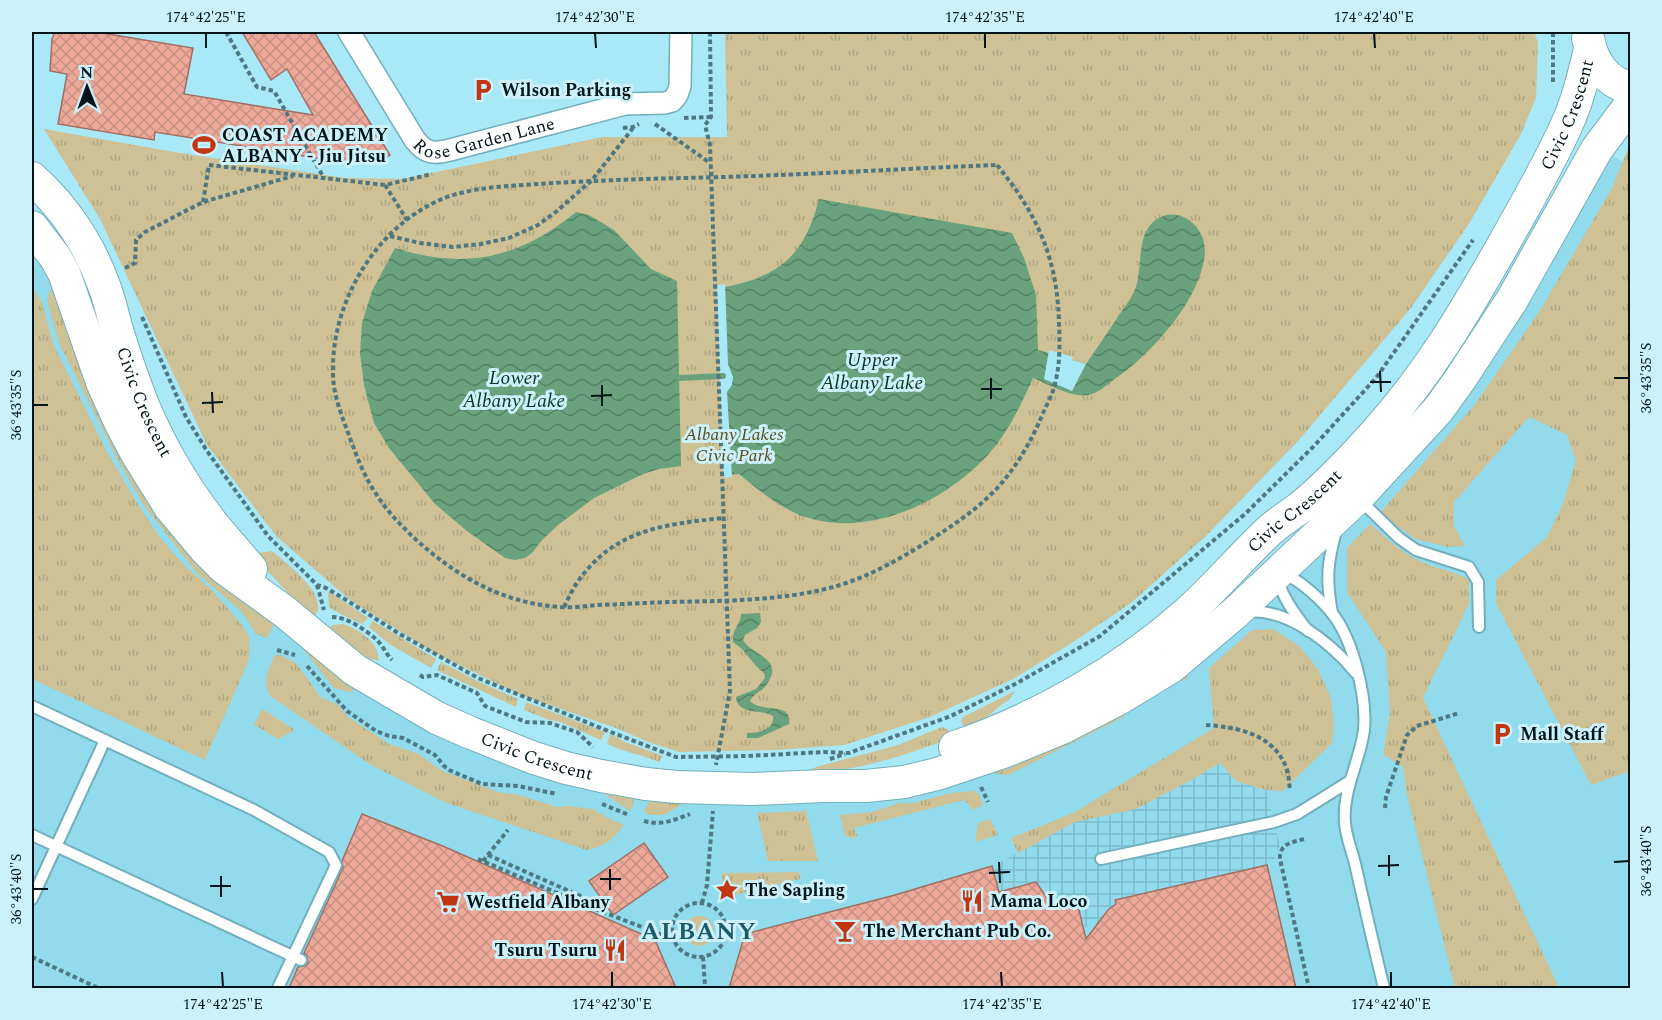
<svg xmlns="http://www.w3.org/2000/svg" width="1662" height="1020" viewBox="0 0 1662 1020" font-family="Spectral,serif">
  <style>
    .built { fill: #92dbec }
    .industrial { fill: url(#industrial-grid) }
    .grass { fill: url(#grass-tufts) }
    .water { fill: url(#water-waves) }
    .pier { fill: #a9e8f7 }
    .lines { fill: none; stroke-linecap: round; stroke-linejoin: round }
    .stream { stroke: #69a27c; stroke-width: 6 }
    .building { fill: url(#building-cross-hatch); stroke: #a16f63; stroke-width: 1.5 }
    .lane-casing { stroke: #72afbd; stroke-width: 14 }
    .street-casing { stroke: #72afbd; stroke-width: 24 }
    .secondary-casing { stroke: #72afbd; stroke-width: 34 }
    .path { stroke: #4f7781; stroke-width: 4; stroke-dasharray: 4.5 3; stroke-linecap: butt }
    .lane { stroke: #fff; stroke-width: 10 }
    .street { stroke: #fff; stroke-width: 21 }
    .secondary { stroke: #fff; stroke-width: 32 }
    .ticks { fill: none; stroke: #001419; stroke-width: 2 }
    .labels { text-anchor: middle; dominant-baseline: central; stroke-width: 6; stroke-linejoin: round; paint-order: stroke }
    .poi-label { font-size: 18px; font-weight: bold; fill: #001419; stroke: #ccf1fa; text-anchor: start }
    .street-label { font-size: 18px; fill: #001419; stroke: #ccf1fa }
    .park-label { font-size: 18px; font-style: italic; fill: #594c1d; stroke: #ccf1fa }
    .water-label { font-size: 20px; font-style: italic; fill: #09371e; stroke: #ccf1fa }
    .district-label { font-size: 24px; font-weight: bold; letter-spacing: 1.5px; fill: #1c5c6a; stroke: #ccf1fa }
    .neatline { fill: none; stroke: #001419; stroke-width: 2 }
    .ticks-label { font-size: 15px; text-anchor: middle; fill: #001419 }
  </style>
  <defs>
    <pattern id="industrial-grid" width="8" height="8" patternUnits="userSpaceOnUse" patternTransform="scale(1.5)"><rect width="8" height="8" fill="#92dbec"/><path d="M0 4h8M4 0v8" fill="none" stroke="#7cbbca"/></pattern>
    <pattern id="grass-tufts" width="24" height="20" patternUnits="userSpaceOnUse" patternTransform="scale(1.5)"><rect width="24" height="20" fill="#cdc195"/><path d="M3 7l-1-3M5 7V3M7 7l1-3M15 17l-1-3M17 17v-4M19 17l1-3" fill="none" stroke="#aea580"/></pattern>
    <pattern id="water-waves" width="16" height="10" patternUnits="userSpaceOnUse" patternTransform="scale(1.5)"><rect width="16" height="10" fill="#69a27c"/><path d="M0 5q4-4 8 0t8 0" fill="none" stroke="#548365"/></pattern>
    <pattern id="building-cross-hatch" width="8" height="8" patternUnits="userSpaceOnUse" patternTransform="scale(1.5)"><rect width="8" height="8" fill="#eca999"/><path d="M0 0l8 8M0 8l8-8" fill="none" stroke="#c99183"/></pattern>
  </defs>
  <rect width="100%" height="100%" fill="#a9e8f7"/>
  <path class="built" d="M1597,149L1630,165V988H32V227L137,454L355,670L566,768L866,786L1120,698L1384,469Z"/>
  <path class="industrial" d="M1220,763L1236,781L1266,790L1280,846L1275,854L1276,862L1115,900L1120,920L1083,928L1051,904L1036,882L999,892L992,866L1018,853L1075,822L1136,809L1191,780Z"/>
  <g class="grass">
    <path d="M725,32H1534L1538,42L1536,98L1520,136L1470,222L1411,308L1299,440L1207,535L1131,603L1073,642L1013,679L930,717L844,745L776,750L679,752L651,743L616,728L521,695L433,652L350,600L277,537L207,445L100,219L44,129L174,152L345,178L403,179L602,137H727Z"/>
    <path d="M1630,144V771L1591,785L1496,603V580L1547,537L1562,506L1576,461L1567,435L1529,417L1454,502V526L1465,546L1448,547L1415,539L1380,513L1476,403L1541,309L1612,188Z"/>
    <path d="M32,286L42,303L53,344L107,452L137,503L158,535L182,563L212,590L242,625L249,637L250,650L248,662L205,760L32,679Z"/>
    <path d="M52,286L237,597L253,608L272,619L273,626L267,638L256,634L241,611L197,573L143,504L119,462L59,343L47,300Z"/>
    <path d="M1370,524C1389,540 1405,556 1429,565C1444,571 1455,571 1469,580V604L1423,698L1559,988H1455L1407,794L1403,767L1383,754L1390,713L1386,652L1347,592V548Z"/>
    <path d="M272,551C287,564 322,589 318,611C317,612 314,618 313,620L252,554Z"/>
    <path d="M330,592L368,618L362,624C351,618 340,615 329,607L328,593Z"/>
    <path d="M373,621L436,659L431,668L389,644L369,627Z"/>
    <path d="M343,624C355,628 369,636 375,647C378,651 378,656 379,661L354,654L324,631L333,625Z"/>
    <path d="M1273,629L1299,646L1318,669L1331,698L1334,725L1332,743L1283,791L1266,790L1236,781L1220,763L1191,780L1136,809L1075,822L1018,853L1011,838L1073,813L1214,728L1209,668L1252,630Z"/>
    <path d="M308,648L335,669L354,691L350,692L334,688L303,649Z"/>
    <path d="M280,655L296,663L321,698L337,704L348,717L389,744L419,754L442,771L501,793L515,794L557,807L568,806L593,809L606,817L624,825C612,841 606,845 587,850L444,802L371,765L270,696C262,681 268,671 274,656Z"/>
    <path d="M441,662L479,682L518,699L516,707L437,670Z"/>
    <path d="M1186,670L1188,678C1164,688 1140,699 1122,718L1008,775L984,772Z"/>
    <path d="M1015,691L1009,700L1001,705L975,727L966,731L961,721L963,717Z"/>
    <path d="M526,702L605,732L601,740L558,721L549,720L524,710Z"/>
    <path d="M262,709L295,730L278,739L254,725Z"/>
    <path d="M942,727L947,729L953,738C904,755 855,773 803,773L816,767L898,745Z"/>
    <path d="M610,734L625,742L663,756L659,762C642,755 624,752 607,744Z"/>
    <path d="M603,789L636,793L631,811L607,796Z"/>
    <path d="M974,791L979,794L983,805L973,810L964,800L854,828L858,837L851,838L845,836L840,815L872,812L899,803H913L951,793Z"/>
    <path d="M657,797L681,799V805L664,815H648L644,811L649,802Z"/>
    <path d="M806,811L818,861H768L757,813Z"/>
    <path d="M990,819L998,835L975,842L978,823Z"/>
    <path d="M799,872L800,879L735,895L732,883H722V873Z"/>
    <circle cx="699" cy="931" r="15"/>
  </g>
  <g class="water">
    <path d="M819,199L1012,233L1024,258L1036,295L1038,350L1086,364C1097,348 1108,332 1119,315C1124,308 1130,300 1134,292C1143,273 1136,239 1152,223C1174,202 1205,223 1205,251C1203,298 1150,356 1112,381C1106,386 1097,393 1089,395C1071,398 1050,385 1033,378C1020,407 1006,437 983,460C937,507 859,541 795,513C774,503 757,489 739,474L726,475L720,288C778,277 804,258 819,199Z"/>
    <path d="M576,212L589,215L614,230L651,269L677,281L681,466L659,469L643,474L594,498L558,525L542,540L532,553L525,558L515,560L505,558L467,531L435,504L389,448L374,423L364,385L360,353L362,323L372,291L395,248C466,270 518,259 576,212Z"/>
    <path d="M760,613L761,622L757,628L745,635L743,640C752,656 785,658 767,684C762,692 754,693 750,701C760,713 793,701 789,724L758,738H747V733C759,733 775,730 773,716C761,709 737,715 736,697L756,689L765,678L764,673L756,666L742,649L733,642C732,627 741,625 741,614Z"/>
  </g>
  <g class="pier">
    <path d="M725,284L728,364L733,377L732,385L727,392L732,477L726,478L723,475L717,288L718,285Z"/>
    <path d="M1049,350L1073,357L1072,360L1086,364L1072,391L1044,379Z"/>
  </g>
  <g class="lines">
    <path class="stream" d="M679,378L723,376"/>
  </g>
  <g class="building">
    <path d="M55,32H96L193,48L184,94L313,115L287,69L271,80L242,32H314L390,155L380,161L352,158L338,164L335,158L324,163L322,159L155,132L154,140L58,124L67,74L50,71L52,39Z"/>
    <path d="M362,814L445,847L655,940L676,988H289L298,967L305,966L308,963L307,956L304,953L343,868L342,861Z"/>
    <path d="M644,843L668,877L613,915L589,881Z"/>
    <path d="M1267,865L1296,988H729L745,934L895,895L992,866L999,892L1036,882L1051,904L1076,898L1086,939L1108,910L1116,904L1115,900Z"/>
  </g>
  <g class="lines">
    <g class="lane-casing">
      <g id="lane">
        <path d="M1360,500L1399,538L1416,550L1469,567L1478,582L1479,627"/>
        <path d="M1246,612C1287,607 1331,643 1356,673"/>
        <path d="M1332,613C1326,580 1327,564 1336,531"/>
        <path d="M1308,631C1294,613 1281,596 1276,573C1281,574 1286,575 1290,577C1303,583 1322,601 1331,612C1353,638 1367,697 1364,730C1360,761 1342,791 1345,823C1346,838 1353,853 1356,868C1365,908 1374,948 1384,988"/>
        <path d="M32,706L254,810L329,852L336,865L278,988"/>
        <path d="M32,835L301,960"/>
        <path d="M1101,859L1274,822L1297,814L1350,781"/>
        <path d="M32,899L105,740"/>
      </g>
    </g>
    <g class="street-casing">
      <g id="street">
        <path id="s1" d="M349,32L415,140C426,154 434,154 450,150L625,104L665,103L672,101L677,95L680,86L681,32"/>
      </g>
    </g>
    <g class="secondary-casing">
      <g id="secondary">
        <path d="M1588,38C1592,62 1606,82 1630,88"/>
        <path id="s2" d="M32,178C64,207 88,242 103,283C109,297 112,312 116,327C124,353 133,380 143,405C161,448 186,490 215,527C227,541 239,555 251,569"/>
        <path id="s3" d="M32,227L55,257L64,273L102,382L120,422L137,454L170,507L206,550L223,567L285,612L355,670L437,718L471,733L534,758L566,768L601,776L646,784L677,787L753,789L824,786H866L904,782L937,774L1006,751L1062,728L1120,698L1171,667L1235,613L1357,498L1438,410L1461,378L1512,300L1597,149L1630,105"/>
        <path id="s4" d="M955,747C1038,719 1120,672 1187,613C1216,587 1241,557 1270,530C1279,522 1290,515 1301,507C1328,484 1354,457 1377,431C1428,375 1466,310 1503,245C1525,205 1549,165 1567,124C1578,100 1584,74 1590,49"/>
      </g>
    </g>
    <g class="path">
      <path d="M226,32L257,87L274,91L324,178"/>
      <path d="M710,32L711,117L705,125L710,145L730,691L716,765"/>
      <path d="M1553,82V32"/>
      <path d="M684,118L711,117"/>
      <path d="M655,124L710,163"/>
      <path d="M623,128L633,127L639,124"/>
      <path d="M997,165C1038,215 1058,260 1059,325C1060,345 1060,364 1055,384C1053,393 1048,402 1044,411C1034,435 1022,458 1005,479C985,504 957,523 930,540C900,559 867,578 833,587C783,601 719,601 668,602C645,603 622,604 599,605C586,606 573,608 560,607C501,603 456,576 413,537C399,523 385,509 375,492C362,473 355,451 347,430C340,411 333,393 333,373C331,300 379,221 450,196C478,187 508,186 537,184C586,181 635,179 684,178C788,176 893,169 997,165Z"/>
      <path d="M385,185L407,220"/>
      <path d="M203,202L209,165L385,185L432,174"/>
      <path d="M390,236L420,243L453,247L481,244L509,238L538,225L557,211L592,180L633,128"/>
      <path d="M125,268L135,263L136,240L145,232L203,202L293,176"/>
      <path d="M142,317L186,417L207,451L268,536L317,585L326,588L343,598L398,633L478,678L608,731L676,757L748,756L824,752L849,753L951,716L1017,683L1100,636L1245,514L1314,446L1376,378L1473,240"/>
      <path d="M317,585L324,610"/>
      <path d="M564,607C568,599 572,590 577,583C613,529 666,524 724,518"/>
      <path d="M332,617C347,617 366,630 377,640C383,646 386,654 392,660"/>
      <path d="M277,650L295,655"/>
      <path d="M307,666L347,711L376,731L389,736L403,738L435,755L443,765L449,770L482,784L518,786L557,794"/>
      <path d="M420,675L423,677L437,675L477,693L485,706L526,722L550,723L577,732L593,747"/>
      <path d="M1206,725C1237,727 1273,734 1286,767C1289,774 1289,783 1290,790"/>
      <path d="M830,759L845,754"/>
      <path d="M981,787L988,802"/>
      <path d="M602,804L629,815"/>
      <path d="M1385,808L1386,797L1407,735L1417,726L1459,713"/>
      <path d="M644,821C661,826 674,820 690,814"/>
      <path d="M1304,839C1292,842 1279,844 1280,859L1309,988"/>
      <path d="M488,855L587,899L585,905"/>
      <path d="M478,859L585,905L673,939"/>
      <path d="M483,861L508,830"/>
      <circle cx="699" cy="930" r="27"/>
      <path d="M702,903L707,885L713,811"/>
      <path d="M32,957L98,988"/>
      <path d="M703,957L705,985"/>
    </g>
    <use href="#lane" class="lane"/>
    <use href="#street" class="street"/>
    <use href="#secondary" class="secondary"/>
  </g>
  <path class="ticks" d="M206,33V48M595,33L596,48M985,33V48M1374,33L1375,48M1380,371L1381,392M991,378V399M1614,378H1629M1370,382H1391M602,385V406M981,389H1002M212,392L213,413M591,396L612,395M202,403L223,402M33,405H48M1389,855V876M999,862L1000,883M1614,862L1629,861M1378,866L1399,865M610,869V890M989,873L1010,872M221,876V897M600,879H621M210,886H231M33,889H48M222,972L223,987M612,972V987M1001,972L1002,987M1391,972V987"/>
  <defs>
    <g id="parking-bare" transform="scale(1.8)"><path d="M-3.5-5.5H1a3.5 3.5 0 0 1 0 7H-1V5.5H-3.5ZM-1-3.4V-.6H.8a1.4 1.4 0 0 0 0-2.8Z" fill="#c03613" stroke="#ccf1fa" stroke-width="2.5" paint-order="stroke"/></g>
    <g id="stadium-bare" transform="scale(1.8)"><path d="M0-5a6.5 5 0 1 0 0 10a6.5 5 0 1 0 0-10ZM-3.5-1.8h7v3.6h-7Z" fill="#c03613" stroke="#ccf1fa" stroke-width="2.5" paint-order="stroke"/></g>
    <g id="sight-bare" transform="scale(1.8)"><path d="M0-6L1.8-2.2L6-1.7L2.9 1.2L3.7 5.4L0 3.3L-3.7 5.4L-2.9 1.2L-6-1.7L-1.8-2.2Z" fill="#c03613" stroke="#ccf1fa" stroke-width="2.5" paint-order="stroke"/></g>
    <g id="restaurant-bare" transform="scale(1.8)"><path d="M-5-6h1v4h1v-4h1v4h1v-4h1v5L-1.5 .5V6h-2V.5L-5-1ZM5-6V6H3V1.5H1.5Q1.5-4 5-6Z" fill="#c03613" stroke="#ccf1fa" stroke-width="2.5" paint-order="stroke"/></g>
    <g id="supermarket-bare" transform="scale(1.8)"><path d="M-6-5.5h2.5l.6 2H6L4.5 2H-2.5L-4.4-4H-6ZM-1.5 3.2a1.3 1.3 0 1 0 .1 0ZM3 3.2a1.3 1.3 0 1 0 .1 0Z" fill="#c03613" stroke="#ccf1fa" stroke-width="2.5" paint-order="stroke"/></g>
    <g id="bar-bare" transform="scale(1.8)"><path d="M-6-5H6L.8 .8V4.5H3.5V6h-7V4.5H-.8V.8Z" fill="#c03613" stroke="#ccf1fa" stroke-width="2.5" paint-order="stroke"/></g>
  </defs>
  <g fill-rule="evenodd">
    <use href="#parking-bare" x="483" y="90"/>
    <use href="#stadium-bare" x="204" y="145"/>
    <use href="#parking-bare" x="1502" y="734"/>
    <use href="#sight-bare" x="727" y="890"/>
    <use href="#restaurant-bare" x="972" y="901"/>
    <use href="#supermarket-bare" x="448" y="902"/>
    <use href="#bar-bare" x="845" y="931"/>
    <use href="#restaurant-bare" x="615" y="950"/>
  </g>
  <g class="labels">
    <g class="poi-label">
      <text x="501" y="90">Wilson Parking</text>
      <text x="222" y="135">COAST ACADEMY<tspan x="222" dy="21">ALBANY - Jiu Jitsu</tspan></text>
      <text x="1520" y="734">Mall Staff</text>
      <text x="745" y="890">The Sapling</text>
      <text x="990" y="901">Mama Loco</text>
      <text x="466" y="902">Westfield Albany</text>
      <text x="863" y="931">The Merchant Pub Co.</text>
      <text x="597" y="950" text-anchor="end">Tsuru Tsuru</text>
    </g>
    <g class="street-label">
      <text stroke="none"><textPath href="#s4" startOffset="904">Civic Crescent</textPath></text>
      <text stroke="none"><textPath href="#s1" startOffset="201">Rose Garden Lane</textPath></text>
      <text stroke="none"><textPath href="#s2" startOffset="254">Civic Crescent</textPath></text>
      <text stroke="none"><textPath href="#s4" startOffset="418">Civic Crescent</textPath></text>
      <text stroke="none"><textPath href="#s3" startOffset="764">Civic Crescent</textPath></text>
    </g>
    <g class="park-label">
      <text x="734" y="434">Albany Lakes<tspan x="734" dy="21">Civic Park</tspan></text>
    </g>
    <g class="water-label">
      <text x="872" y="360">Upper<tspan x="872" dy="23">Albany Lake</tspan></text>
      <text x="514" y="378">Lower<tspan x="514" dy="23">Albany Lake</tspan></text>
    </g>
    <g class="district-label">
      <text x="699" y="932">ALBANY</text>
    </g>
  </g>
  <rect width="1662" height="1020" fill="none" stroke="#ccf1fa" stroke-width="66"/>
  <g transform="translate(87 87) rotate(359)" stroke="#ccf1fa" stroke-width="4.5" paint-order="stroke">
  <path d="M0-4.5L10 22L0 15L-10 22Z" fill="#001419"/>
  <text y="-9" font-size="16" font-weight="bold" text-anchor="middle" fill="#001419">N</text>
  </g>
  <rect x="33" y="33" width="1596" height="954" class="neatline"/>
  <g class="ticks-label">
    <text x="206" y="22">174°42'25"E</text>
    <text x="595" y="22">174°42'30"E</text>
    <text x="985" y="22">174°42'35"E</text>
    <text x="1374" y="22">174°42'40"E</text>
    <text transform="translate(1646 378) rotate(-90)" y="5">36°43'35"S</text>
    <text transform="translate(16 405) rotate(-90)" y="5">36°43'35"S</text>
    <text transform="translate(1646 861) rotate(-90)" y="5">36°43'40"S</text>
    <text transform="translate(16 889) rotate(-90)" y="5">36°43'40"S</text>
    <text x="223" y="1009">174°42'25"E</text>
    <text x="612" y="1009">174°42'30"E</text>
    <text x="1002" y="1009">174°42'35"E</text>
    <text x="1391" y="1009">174°42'40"E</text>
  </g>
</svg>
